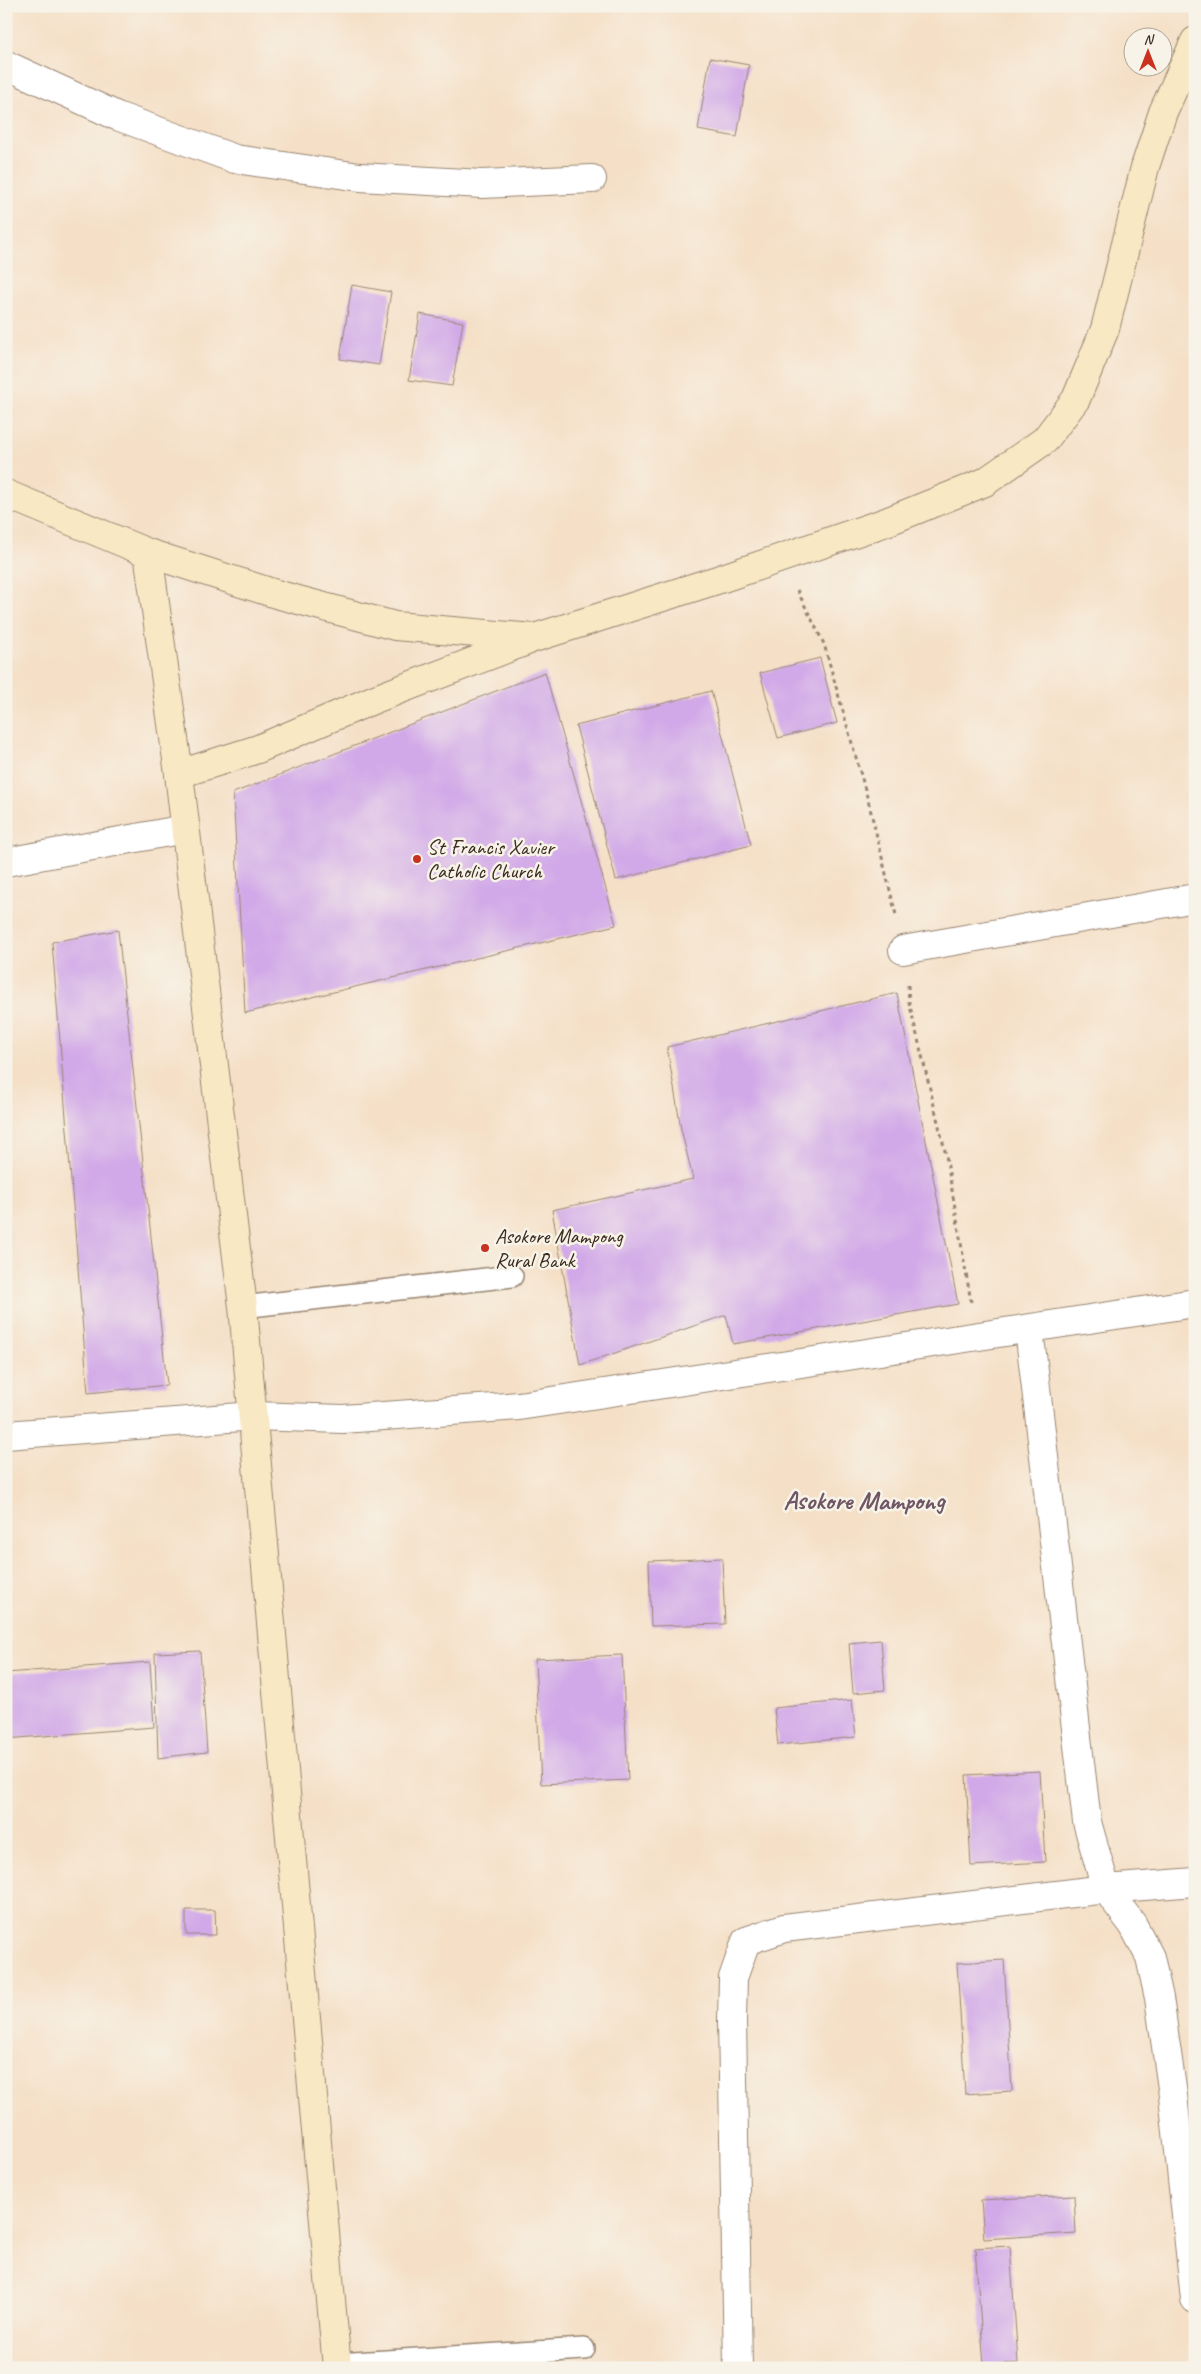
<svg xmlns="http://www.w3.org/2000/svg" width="1201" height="2374" viewBox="0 0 1201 2374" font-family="Caveat,sans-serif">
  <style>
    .building { fill: #d1a9e8 }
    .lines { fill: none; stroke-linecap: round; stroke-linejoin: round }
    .lane-casing { stroke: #988572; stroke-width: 24 }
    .street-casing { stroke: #988572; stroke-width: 30 }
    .secondary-casing { stroke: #988572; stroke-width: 30 }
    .path { stroke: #988572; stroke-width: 3; stroke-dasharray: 4 4; stroke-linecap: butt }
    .lane { stroke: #fff; stroke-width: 21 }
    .street { stroke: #fff; stroke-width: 28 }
    .secondary { stroke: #f8e8c3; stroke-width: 28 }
    .poi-dot { fill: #c8321e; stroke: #f7f3e8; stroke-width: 2 }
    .labels { text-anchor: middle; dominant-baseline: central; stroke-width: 5; stroke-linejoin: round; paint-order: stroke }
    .poi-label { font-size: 21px; fill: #3b2a1e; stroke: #f7f3e8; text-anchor: start }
    .district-label { font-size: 26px; font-weight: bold; fill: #705665; stroke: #f7f3e8 }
  </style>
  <rect width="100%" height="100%" fill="#f7f3e8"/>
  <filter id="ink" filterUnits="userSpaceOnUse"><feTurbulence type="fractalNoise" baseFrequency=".02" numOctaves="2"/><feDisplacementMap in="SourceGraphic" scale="10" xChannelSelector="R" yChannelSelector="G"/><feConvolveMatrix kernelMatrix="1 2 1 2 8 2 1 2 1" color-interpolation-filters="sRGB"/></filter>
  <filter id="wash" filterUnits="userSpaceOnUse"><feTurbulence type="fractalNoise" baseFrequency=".0096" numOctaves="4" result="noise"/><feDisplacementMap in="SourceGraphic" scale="20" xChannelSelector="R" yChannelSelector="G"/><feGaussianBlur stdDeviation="1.12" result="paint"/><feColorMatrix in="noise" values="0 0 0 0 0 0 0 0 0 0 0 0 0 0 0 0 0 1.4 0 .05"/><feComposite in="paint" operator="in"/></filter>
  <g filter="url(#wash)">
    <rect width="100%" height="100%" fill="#f5e0c7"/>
    <g id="blocks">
      <g class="building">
        <path d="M710,58L749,65L737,137L698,130Z"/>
        <path d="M352,285L391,292L379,365L340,359Z"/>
        <path d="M420,314L463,322L452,386L409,380Z"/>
        <path d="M820,658L837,723L778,738L760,673Z"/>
        <path d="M545,672L616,925L245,1013L233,793Z"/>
        <path d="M711,691L751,845L616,880L576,726Z"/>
        <path d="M118,930L167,1385L88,1393L52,942Z"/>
        <path d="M897,993L958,1304L733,1344L726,1315L580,1365L552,1210L693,1179L681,1129L667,1047Z"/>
        <path d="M6,1202L10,1244H6Z"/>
        <path d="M722,1558L725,1624L651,1626L649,1561Z"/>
        <path d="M881,1640L885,1690L853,1693L849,1643Z"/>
        <path d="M200,1651L207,1752L158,1758L155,1653Z"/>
        <path d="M622,1655L628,1780L541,1784L535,1659Z"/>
        <path d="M150,1662L154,1727L6,1739V1673Z"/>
        <path d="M852,1700L856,1737L778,1745L774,1708Z"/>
        <path d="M1040,1771L1045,1862L971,1866L966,1775Z"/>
        <path d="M186,1910H215L216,1935H186Z"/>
        <path d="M1004,1960L1012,2091L965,2094L957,1963Z"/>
        <path d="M1074,2195L1076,2233L984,2239L981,2200Z"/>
        <path d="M1010,2246L1018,2363L984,2365L975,2248Z"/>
      </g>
    </g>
  </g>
  <g filter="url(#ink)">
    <use href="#blocks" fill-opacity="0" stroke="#988572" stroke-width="1"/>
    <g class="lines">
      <g class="lane-casing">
        <g id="lane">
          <path d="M243,1307L512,1276"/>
          <path d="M337,2364L584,2349"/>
        </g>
      </g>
      <g class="street-casing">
        <g id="street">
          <path d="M6,65L117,116L235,159L360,177L482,184L592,179"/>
          <path d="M6,862L185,829"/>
          <path d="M903,950L1195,898"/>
          <path d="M1029,1329L1087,1822L1106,1889L1133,1925L1150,1957L1159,1998L1173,2095L1195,2299"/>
          <path d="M6,1435L254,1416L343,1419L519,1406L1195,1303"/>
          <path d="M738,2368L732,2020L733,1978L746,1941L784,1928L1106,1889L1195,1882"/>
        </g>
      </g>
      <g class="secondary-casing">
        <g id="secondary">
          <path d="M6,494L148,553L276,594L395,626L534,638L720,579L886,522L985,482L1045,440L1076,399L1105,329L1145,167L1163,112L1195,41"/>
          <path d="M148,553L179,774L243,1307L337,2368"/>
          <path d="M179,774L258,749L375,699L527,641"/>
        </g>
      </g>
      <g class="path">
        <path d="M797,590L824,644L868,800L896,915"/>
        <path d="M908,985L909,1002L946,1155L971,1302"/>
      </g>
      <use href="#lane" class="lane"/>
      <use href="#street" class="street"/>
      <use href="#secondary" class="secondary"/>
    </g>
  </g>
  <g class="poi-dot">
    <circle cx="417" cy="859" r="5"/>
    <circle cx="485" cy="1248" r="5"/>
  </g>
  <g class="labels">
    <g class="poi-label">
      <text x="427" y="847">St Francis Xavier<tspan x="427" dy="24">Catholic Church</tspan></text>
      <text x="495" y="1236">Asokore Mampong<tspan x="495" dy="24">Rural Bank</tspan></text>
    </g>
    <g class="district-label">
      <text x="864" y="1500">Asokore Mampong</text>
    </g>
  </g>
  <rect width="1201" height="2374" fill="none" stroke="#f7f3e8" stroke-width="25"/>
  <g transform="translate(1148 52)"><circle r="24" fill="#f7f3e8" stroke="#aca397"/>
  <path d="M0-4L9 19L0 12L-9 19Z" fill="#c8321e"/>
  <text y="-8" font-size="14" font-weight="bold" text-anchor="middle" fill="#3b2a1e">N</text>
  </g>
</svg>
